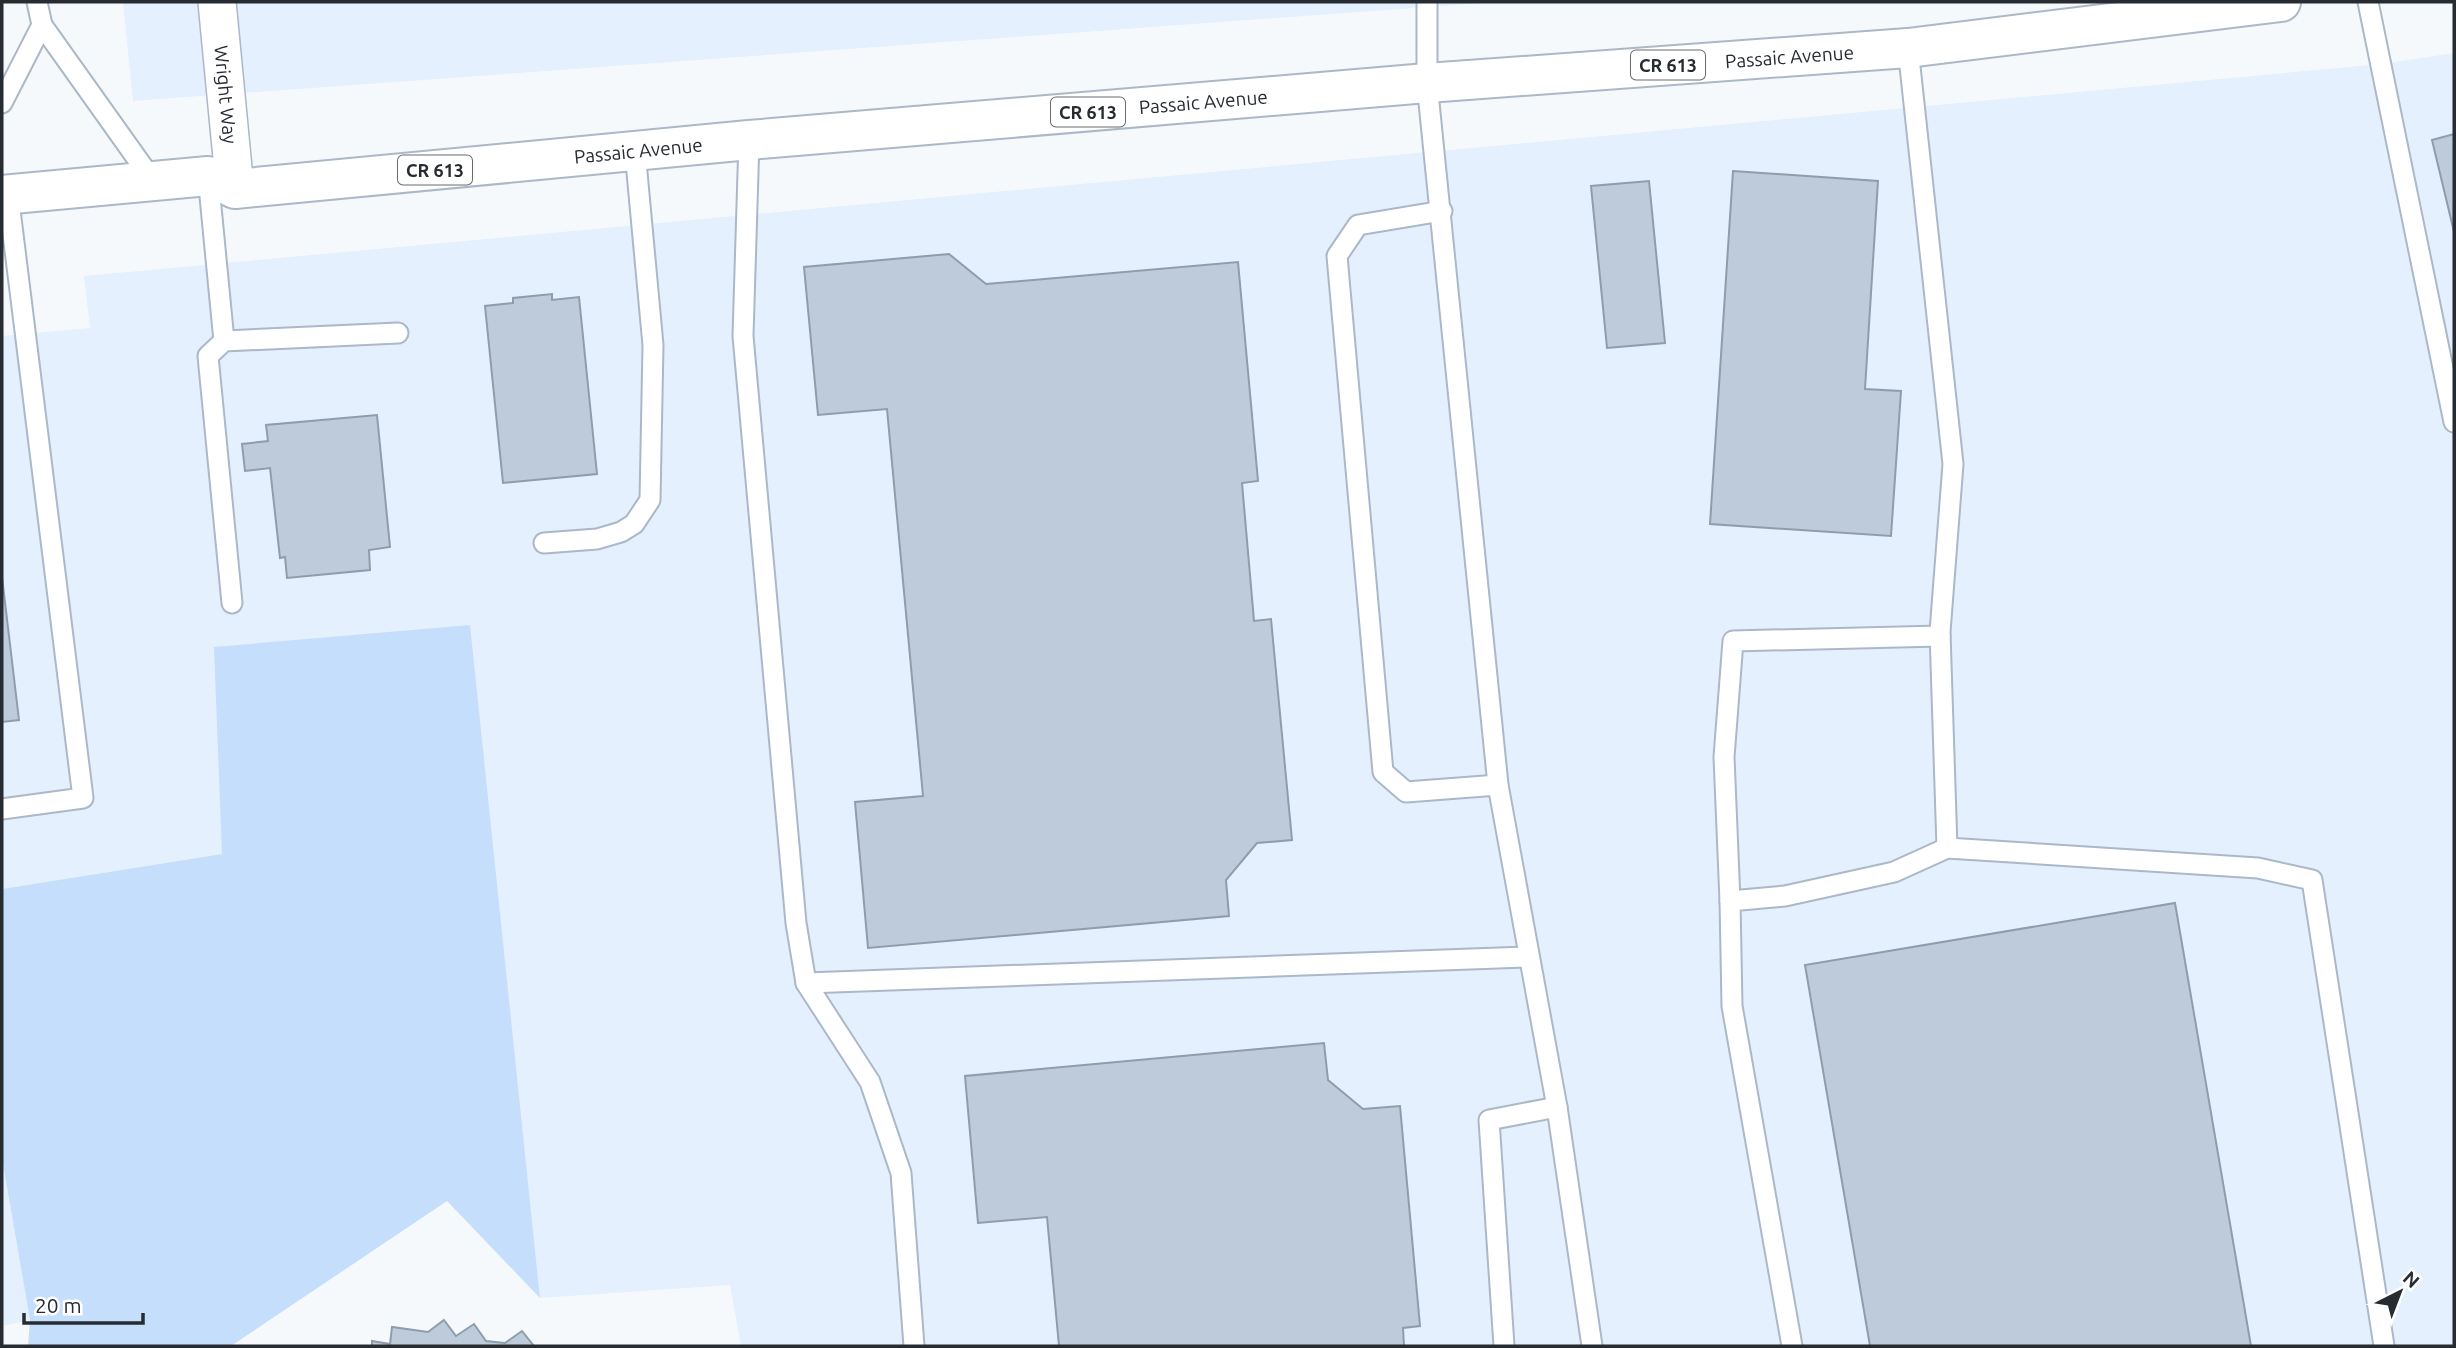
<svg xmlns="http://www.w3.org/2000/svg" width="2456" height="1348" viewBox="0 0 2456 1348" font-family="Ubuntu,sans-serif">
  <style>
    .built { fill: #e4f0fd }
    .green { fill: #c4defc }
    .building { fill: #bdcbdb; stroke: #8f9cac; stroke-width: 2 }
    .lines { fill: none; stroke-linecap: round; stroke-linejoin: round }
    .service-casing { stroke: #abb8c8; stroke-width: 23 }
    .minor-casing { stroke: #abb8c8; stroke-width: 40 }
    .primary-casing { stroke: #abb8c8; stroke-width: 42 }
    .service { stroke: #fff; stroke-width: 19 }
    .minor { stroke: #fff; stroke-width: 37 }
    .primary { stroke: #fff; stroke-width: 38 }
    .labels { text-anchor: middle; dominant-baseline: central; stroke-width: 5; stroke-linejoin: round; paint-order: stroke }
    .shield { fill: #fff; stroke: #676b70; stroke-width: 2 }
    .shield-label { font-size: 18px; font-weight: bold; fill: #262c32 }
    .street-label { font-size: 19px; fill: #262c32; stroke: #fff }
  </style>
  <rect width="100%" height="100%" fill="#f6f9fc"/>
  <g class="built">
    <path d="M123,2H1497L133,101Z"/>
    <path d="M2454,53V1346H741L730,1285L540,1298L469,625L222,854L2,889V336L90,328L84,276L2382,64Z"/>
    <path d="M2,1158L30,1320L2,1326Z"/>
  </g>
  <path class="green" d="M470,625L540,1298L447,1201L231,1346H28L30,1320L2,1158V889L222,854L214,647Z"/>
  <g class="building">
    <path d="M2454,134V232L2432,140Z"/>
    <path d="M1733,171L1878,181L1865,389L1901,391L1891,536L1710,524Z"/>
    <path d="M1649,181L1665,343L1607,348L1591,186Z"/>
    <path d="M949,254L986,284L1238,262L1258,481L1242,483L1254,621L1271,619L1292,840L1257,843L1226,880L1229,916L868,948L855,802L923,796L887,409L818,415L804,267Z"/>
    <path d="M552,294V300L579,297L597,474L503,483L485,306L513,303V298Z"/>
    <path d="M377,415L390,547L369,550L370,570L287,578L285,557L280,558L270,468L245,471L242,444L268,441L266,425Z"/>
    <path d="M2,577L19,720L2,722Z"/>
    <path d="M2175,903L2251,1346H1870L1805,965Z"/>
    <path d="M1324,1043L1328,1080L1363,1109L1400,1106L1420,1326L1403,1328L1404,1346H1059L1047,1217L978,1223L965,1076Z"/>
    <path d="M444,1320L456,1336L474,1324L486,1341L505,1343L522,1331L534,1346H372V1341L390,1344L392,1327L428,1332Z"/>
  </g>
  <g class="lines">
    <g class="service-casing">
      <g id="service">
        <path d="M37,2L42,25L153,181"/>
        <path d="M1427,2V83L1498,785L1557,1107L1592,1346"/>
        <path d="M2368,2L2454,422"/>
        <path d="M1908,48L1953,464L1940,632L1947,848"/>
        <path d="M2,103L42,25"/>
        <path d="M749,140L743,336L796,923L806,983L870,1082L901,1173L914,1346"/>
        <path d="M208,176L224,341"/>
        <path d="M1442,211L1358,225L1337,256L1383,772L1406,792L1498,785"/>
        <path d="M544,543L597,539L621,532L634,524L650,500L653,345L635,151"/>
        <path d="M232,603L208,356L224,341L398,333"/>
        <path d="M2,809L83,798L8,194"/>
        <path d="M1730,901L1724,757L1733,641L1940,636"/>
        <path d="M806,983L1529,957"/>
        <path d="M1504,1346L1489,1120L1557,1107"/>
        <path d="M1792,1346L1732,1006L1730,901L1785,896L1894,872L1947,848L2258,868L2312,880L2384,1346"/>
      </g>
    </g>
    <g class="minor-casing">
      <g id="minor">
        <path id="s1" d="M217,2L235,189"/>
      </g>
    </g>
    <g class="primary-casing">
      <g id="primary">
        <path id="s2" d="M2,195L208,176L235,189L749,140L1427,83L1908,48L2281,2"/>
      </g>
    </g>
    <use href="#service" class="service"/>
    <use href="#minor" class="minor"/>
    <use href="#primary" class="primary"/>
  </g>
  <g class="labels">
    <g class="shield">
      <rect x="1631" y="50.5" width="74" height="29" rx="5"/>
      <rect x="1051" y="97.5" width="74" height="29" rx="5"/>
      <rect x="398" y="155.5" width="74" height="29" rx="5"/>
    </g>
    <g class="shield-label">
      <text x="1668" y="65">CR 613</text>
      <text x="1088" y="112">CR 613</text>
      <text x="435" y="170">CR 613</text>
    </g>
    <g class="street-label">
      <text stroke="none"><textPath href="#s2" startOffset="1797">Passaic Avenue</textPath></text>
      <text stroke="none"><textPath href="#s1" startOffset="93">Wright Way</textPath></text>
      <text stroke="none"><textPath href="#s2" startOffset="1209">Passaic Avenue</textPath></text>
      <text stroke="none"><textPath href="#s2" startOffset="642">Passaic Avenue</textPath></text>
    </g>
  </g>
  <rect width="2456" height="1348" fill="none" stroke="#262c32" stroke-width="7"/>
  <g transform="translate(2400 1292) rotate(42)" stroke="#ffffff" stroke-width="5" paint-order="stroke">
  <path d="M0-5L12 26L0 18L-12 26Z" fill="#262c32"/>
  <text y="-10" font-size="19" font-weight="bold" text-anchor="middle" fill="#262c32">N</text>
  </g>
  <path d="M24 1313v10h119v-10" fill="none" stroke="#262c32" stroke-width="3.5"/>
  <text x="35" y="1313" font-size="21" fill="#262c32" stroke="#ffffff" stroke-width="5" paint-order="stroke">20 m</text>
</svg>
